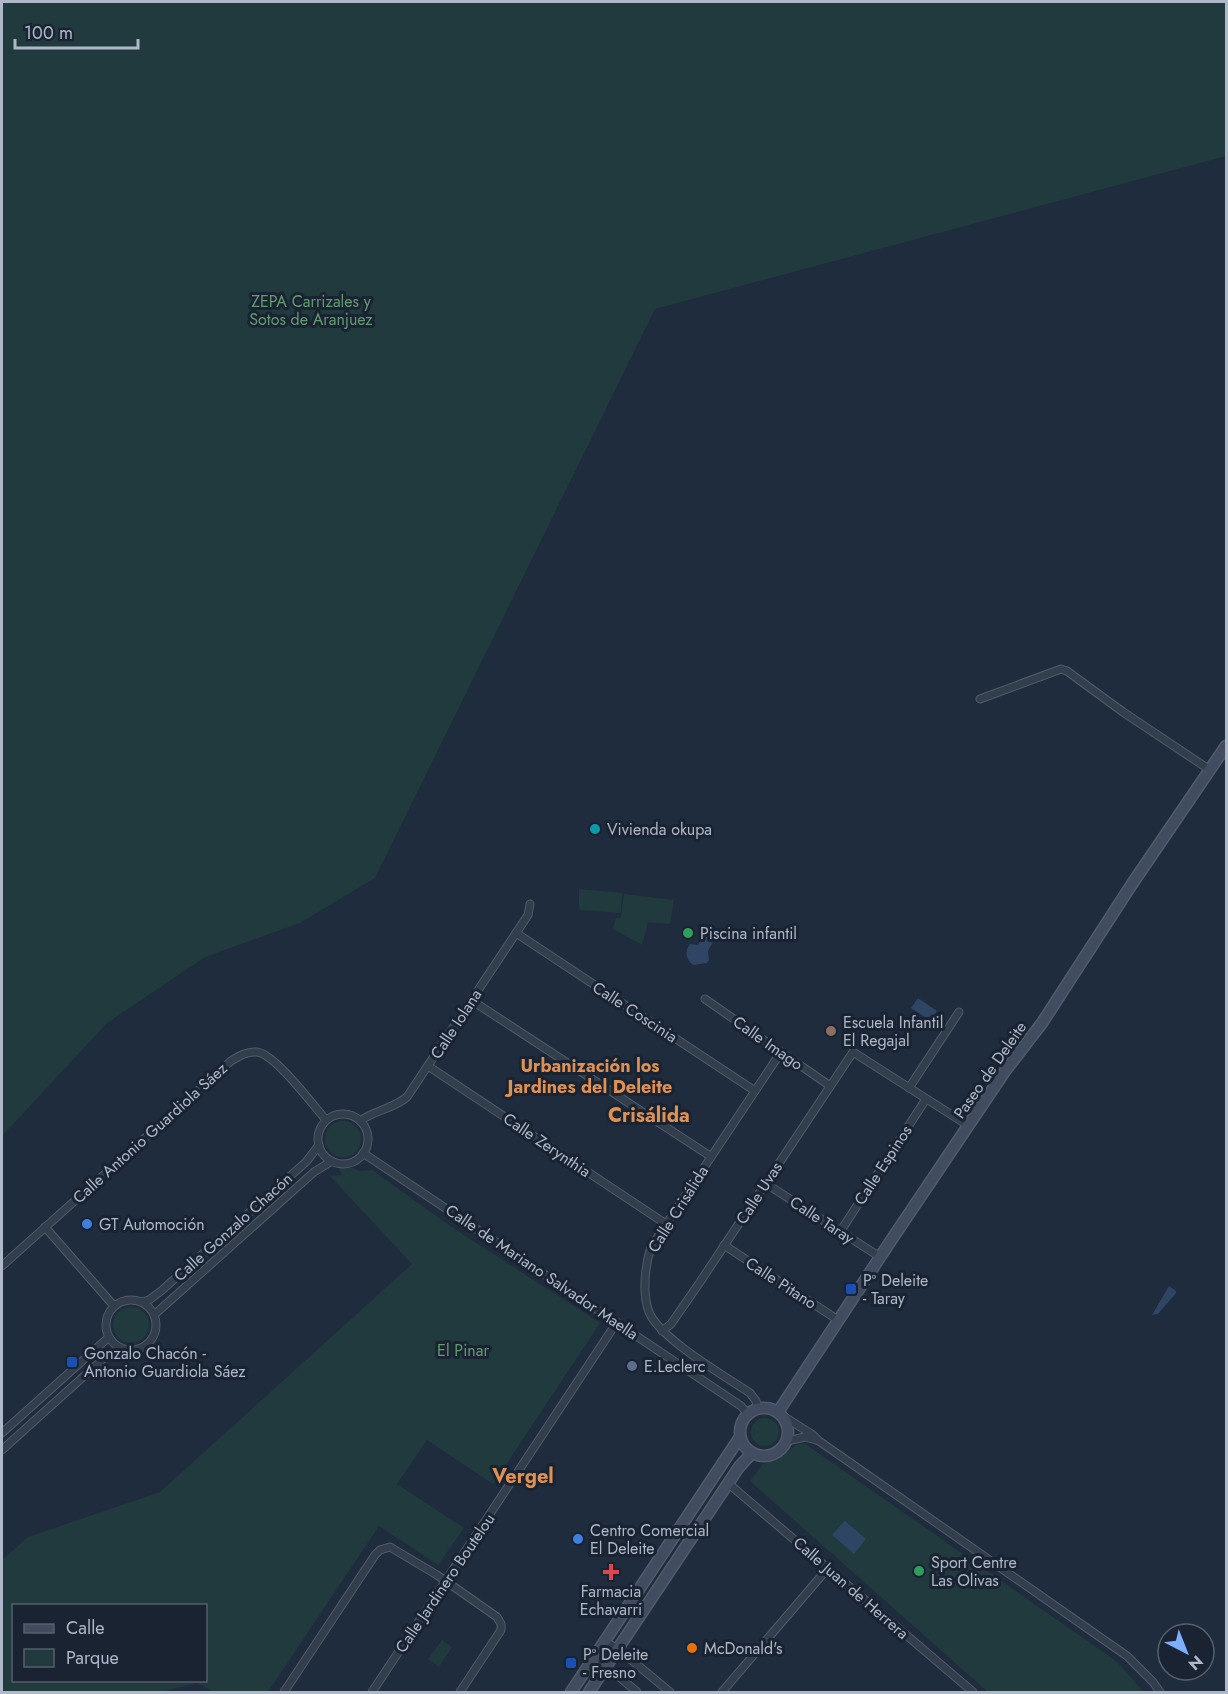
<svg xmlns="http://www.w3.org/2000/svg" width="1228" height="1694" viewBox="0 0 1228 1694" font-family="Jost,sans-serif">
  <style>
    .green { fill: #213a3e; fill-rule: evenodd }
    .water { fill: #2f4564 }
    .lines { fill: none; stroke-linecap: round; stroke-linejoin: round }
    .street-casing { stroke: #515b6a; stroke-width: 9 }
    .secondary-casing { stroke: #515b6a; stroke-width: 13 }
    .street { stroke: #333e4d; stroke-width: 7 }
    .secondary { stroke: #414c60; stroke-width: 10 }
    .culture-dot { fill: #0f9aa8; stroke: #192331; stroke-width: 2 }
    .leisure-dot { fill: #2e9e5b; stroke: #192331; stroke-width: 2 }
    .education-dot { fill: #8d6e63; stroke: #192331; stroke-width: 2 }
    .shop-dot { fill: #3f7fe0; stroke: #192331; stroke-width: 2 }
    .transit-dot { fill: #1a4fb4; stroke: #192331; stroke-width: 2 }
    .service-dot { fill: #5c6f8a; stroke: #192331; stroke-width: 2 }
    .health-dot { fill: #e0444e; stroke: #192331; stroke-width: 2 }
    .food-dot { fill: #e8710a; stroke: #192331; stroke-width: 2 }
    .labels { text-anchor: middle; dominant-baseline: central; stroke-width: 6; stroke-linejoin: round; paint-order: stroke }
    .park-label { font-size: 16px; fill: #639c71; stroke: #192331 }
    .poi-label { font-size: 16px; fill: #aeb8c9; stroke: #192331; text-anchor: start }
    .street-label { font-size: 16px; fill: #aeb8c9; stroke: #192331 }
    .neighbourhood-label { font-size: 18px; font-weight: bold; fill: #df9153; stroke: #192331 }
    .quarter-label { font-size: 20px; font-weight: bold; fill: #df9153; stroke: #192331 }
  </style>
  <rect width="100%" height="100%" fill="#1f2c3d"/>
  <g class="green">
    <path d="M2,2H1226V156L655,309L375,878L300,923L205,957L107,1023L2,1136Z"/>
    <path d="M579,889L622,893L621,913L579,910Z"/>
    <path d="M624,894L674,900L670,924L648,922L642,945L613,929L616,918H621Z"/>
    <circle cx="343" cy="1139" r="18"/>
    <path d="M336,1162L360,1171L372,1170L450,1226L600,1323L493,1484L427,1440L397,1484L464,1528L438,1565L379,1526L268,1692H214L197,1683L162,1692H2V1560L28,1537L160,1492L412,1264L330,1176L342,1175ZM14,1606H206V1680H14Z"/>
    <circle cx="131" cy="1325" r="18"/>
    <circle cx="765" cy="1432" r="14"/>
    <path d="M804,1443L1116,1661L1144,1692H988L750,1481L763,1464L778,1459L796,1445Z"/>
    <path d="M442,1640L452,1647L439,1667L428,1659Z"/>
  </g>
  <g class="water">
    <path d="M703,936H708L713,942L708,951L709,960L707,963L693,965C686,959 684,952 690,944L698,945Z"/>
    <path d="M918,998L937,1011L931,1021L911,1008Z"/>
    <path d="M1169,1286L1176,1291V1293L1158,1314L1152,1315Z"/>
    <path d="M845,1521L866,1539L854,1554L832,1535Z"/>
  </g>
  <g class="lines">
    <g class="street-casing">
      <g id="street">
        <path d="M980,699L1061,669L1067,671L1123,712L1210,770"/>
        <path d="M516,933L755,1091"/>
        <path d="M705,999L830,1086"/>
        <path d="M471,1000L710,1156"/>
        <path d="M428,1066L666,1224"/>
        <path d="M909,1088L959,1012"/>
        <circle cx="343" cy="1139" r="25"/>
        <path d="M360,1121C375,1110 393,1109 407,1097L528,915L530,904"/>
        <path d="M363,1153L741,1406L748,1414"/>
        <path d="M765,1183L880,1257"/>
        <path d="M45,1227L114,1306"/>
        <path d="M840,1232L926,1099"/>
        <path d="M724,1245L838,1320"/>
        <path d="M2,1266L231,1061C239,1056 247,1051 257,1052C275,1054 313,1105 326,1120"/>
        <circle cx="131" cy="1325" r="25"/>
        <path d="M141,1302L149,1300L161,1291L306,1162L319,1145"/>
        <path d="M154,1315L314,1172L332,1161"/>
        <path d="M662,1331L671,1324L700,1282L853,1052L969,1126"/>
        <path d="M758,1408L756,1401L750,1393C725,1376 660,1339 649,1312C642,1294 645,1265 651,1247L781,1052"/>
        <path d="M783,1416L813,1435L819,1441L1127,1656L1153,1682L1160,1692"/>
        <path d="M2,1433L109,1337"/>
        <path d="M787,1441L805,1437L816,1440"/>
        <path d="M2,1450L103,1359L120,1348"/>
        <path d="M729,1484L973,1692"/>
        <path d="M604,1643L609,1644L618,1649L670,1692"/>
        <path d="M596,1654L603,1663L637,1692"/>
        <path d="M284,1692L375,1555L380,1550L390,1547L437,1575L497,1617L501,1624V1630L460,1692"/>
        <path d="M372,1692L617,1322"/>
        <path d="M722,1692L828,1568"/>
      </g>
    </g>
    <g class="secondary-casing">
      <g id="secondary">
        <circle cx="764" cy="1432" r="24"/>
        <path d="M778,1412L892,1239L1005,1071L1042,1023L1132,884L1226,746"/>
        <path d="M571,1692L740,1437"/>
        <path d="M589,1692L739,1467L752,1453"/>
      </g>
    </g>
    <use href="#street" class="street"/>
    <use href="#secondary" class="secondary"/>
  </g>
  <circle class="culture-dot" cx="595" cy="829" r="6"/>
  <g class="leisure-dot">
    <circle cx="688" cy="933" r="6"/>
    <circle cx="919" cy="1571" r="6"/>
  </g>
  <circle class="education-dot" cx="831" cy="1031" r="6"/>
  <g class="shop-dot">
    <circle cx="87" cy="1224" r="6"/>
    <circle cx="578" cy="1539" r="6"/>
  </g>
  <g class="transit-dot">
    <rect x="845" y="1283" width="12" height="12" rx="3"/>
    <rect x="66" y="1356" width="12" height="12" rx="3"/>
    <rect x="565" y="1657" width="12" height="12" rx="3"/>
  </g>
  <circle class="service-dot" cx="632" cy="1366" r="6"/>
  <path class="health-dot" d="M608 1563h6v6h6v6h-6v6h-6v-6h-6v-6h6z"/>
  <circle class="food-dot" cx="692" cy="1648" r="6"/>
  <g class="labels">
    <g class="park-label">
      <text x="311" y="301">ZEPA Carrizales y<tspan x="311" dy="18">Sotos de Aranjuez</tspan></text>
      <text x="463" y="1350">El Pinar</text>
    </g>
    <g class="poi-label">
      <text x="607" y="829">Vivienda okupa</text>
      <text x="700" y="933">Piscina infantil</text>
      <text x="843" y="1022">Escuela Infantil<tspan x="843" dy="18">El Regajal</tspan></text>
      <text x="99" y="1224">GT Automoción</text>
      <text x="863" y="1280">Pº Deleite<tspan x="863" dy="18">- Taray</tspan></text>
      <text x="84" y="1353">Gonzalo Chacón -<tspan x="84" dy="18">Antonio Guardiola Sáez</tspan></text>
      <text x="644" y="1366">E.Leclerc</text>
      <text x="590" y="1530">Centro Comercial<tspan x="590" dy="18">El Deleite</tspan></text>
      <text x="931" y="1562">Sport Centre<tspan x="931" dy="18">Las Olivas</tspan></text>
      <text x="611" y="1591" text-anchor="middle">Farmacia<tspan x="611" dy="18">Echavarri</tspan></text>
      <text x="704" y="1648">McDonald's</text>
      <text x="583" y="1654">Pº Deleite<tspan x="583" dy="18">- Fresno</tspan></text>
    </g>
    <g class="street-label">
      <text transform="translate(635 1012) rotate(33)">Calle Coscinia</text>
      <text transform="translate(456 1024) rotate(-57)">Calle Iolana</text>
      <text transform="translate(768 1043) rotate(35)">Calle Imago</text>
      <text transform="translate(990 1070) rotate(-55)">Paseo de Deleite</text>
      <text transform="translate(150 1133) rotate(-42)">Calle Antonio Guardiola Sáez</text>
      <text transform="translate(547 1145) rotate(34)">Calle Zerynthia</text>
      <text transform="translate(883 1165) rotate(-57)">Calle Espinos</text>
      <text transform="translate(759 1193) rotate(-57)">Calle Uvas</text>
      <text transform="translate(678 1209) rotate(-58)">Calle Crisálida</text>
      <text transform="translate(822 1220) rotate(33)">Calle Taray</text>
      <text transform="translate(233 1227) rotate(-42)">Calle Gonzalo Chacón</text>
      <text transform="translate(542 1272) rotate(34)">Calle de Mariano Salvador Maella</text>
      <text transform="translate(781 1283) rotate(33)">Calle Pitano</text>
      <text transform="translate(445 1583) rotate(-56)">Calle Jardinero Boutelou</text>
      <text transform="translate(851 1588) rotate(41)">Calle Juan de Herrera</text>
    </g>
    <g class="neighbourhood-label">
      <text x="590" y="1066">Urbanización los<tspan x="590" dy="21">Jardines del Deleite</tspan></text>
    </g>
    <g class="quarter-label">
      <text x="649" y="1115">Crisálida</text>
      <text x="523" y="1476">Vergel</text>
    </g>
  </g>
  <rect width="1228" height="1694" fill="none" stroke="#aeb8c9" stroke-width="6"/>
  <rect x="12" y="1604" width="195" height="78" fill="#192331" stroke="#555f6e" stroke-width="1.5"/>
  <rect x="24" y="1624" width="30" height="9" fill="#414c60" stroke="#555f6e" stroke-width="1.5"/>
  <text x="66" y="1634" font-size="18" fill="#aeb8c9">Calle</text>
  <rect x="24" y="1649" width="30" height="18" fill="#213a3e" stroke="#555f6e" stroke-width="1.5"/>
  <text x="66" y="1664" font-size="18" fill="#aeb8c9">Parque</text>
  <g transform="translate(1186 1652) rotate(138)"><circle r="28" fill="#192331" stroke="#555f6e" stroke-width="1.5"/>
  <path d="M0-4.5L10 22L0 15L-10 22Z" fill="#7daeff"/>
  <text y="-9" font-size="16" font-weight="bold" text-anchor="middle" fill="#aeb8c9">N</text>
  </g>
  <path d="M15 39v9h123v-9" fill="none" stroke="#aeb8c9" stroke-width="3"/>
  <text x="24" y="39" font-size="18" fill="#aeb8c9" stroke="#192331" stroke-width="4.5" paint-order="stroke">100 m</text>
</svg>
